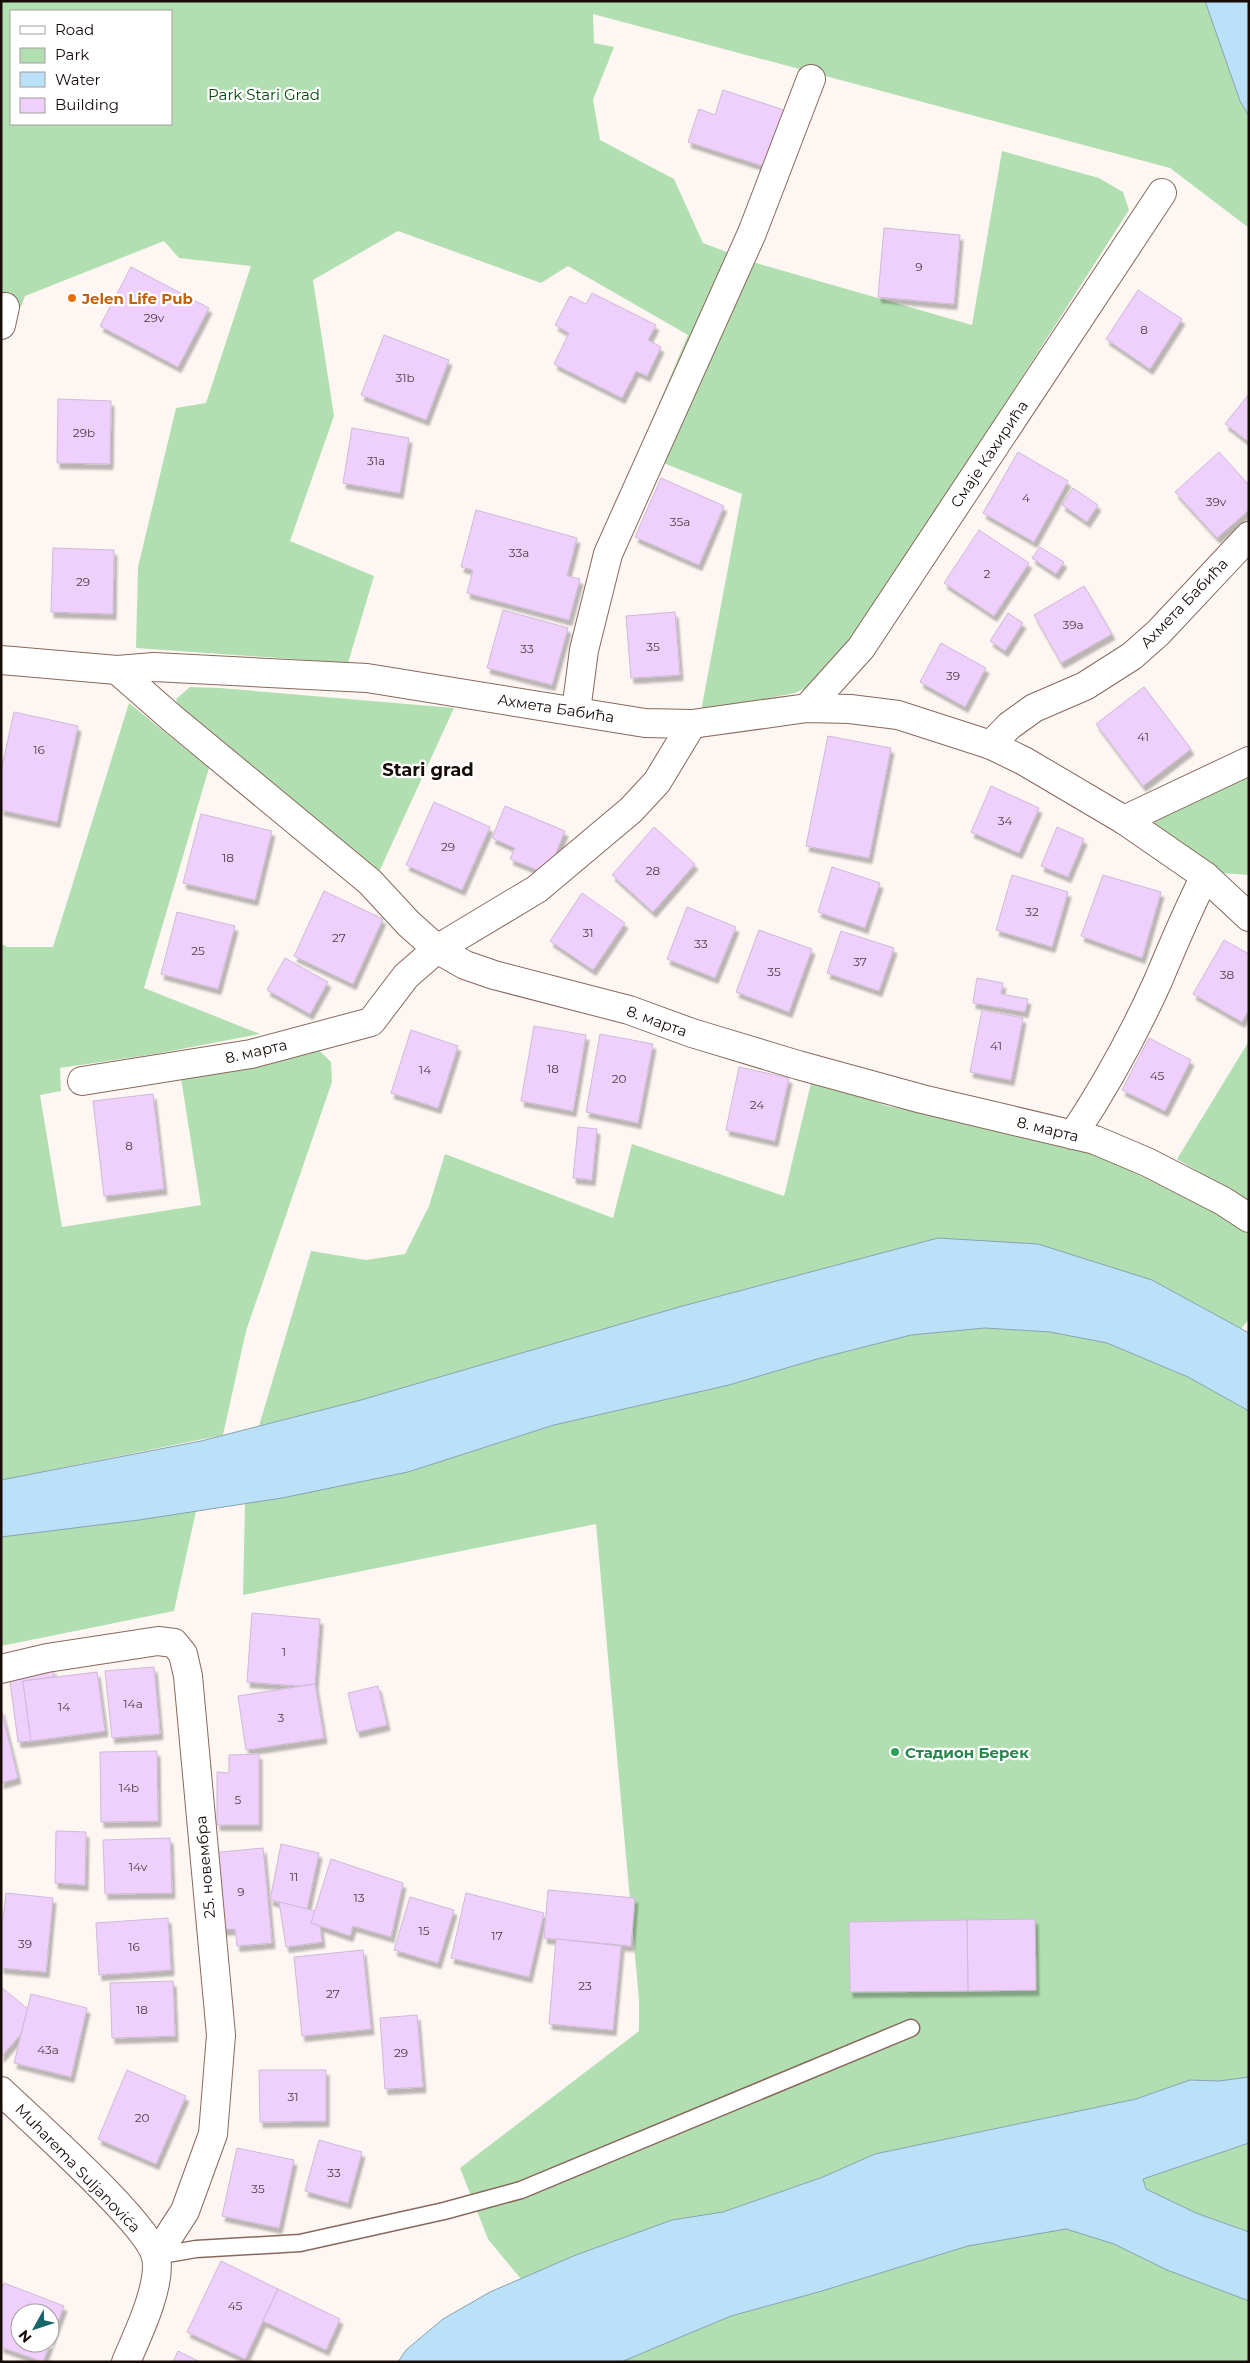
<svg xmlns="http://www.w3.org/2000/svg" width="1250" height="2363" viewBox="0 0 1250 2363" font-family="Montserrat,sans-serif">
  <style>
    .green { fill: #b2dfb1; fill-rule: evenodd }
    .water { fill: #bae1f7; stroke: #89a1af }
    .building { fill: #efd0fd; stroke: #cebad6; fill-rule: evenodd; filter: url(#shadow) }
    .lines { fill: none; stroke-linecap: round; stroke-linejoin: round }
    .service-casing { stroke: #88685c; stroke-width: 19 }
    .minor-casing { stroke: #88685c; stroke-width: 30 }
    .service { stroke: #fff; stroke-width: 16 }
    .minor { stroke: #fff; stroke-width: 28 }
    .food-dot { fill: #e8710a; stroke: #fff; stroke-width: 2 }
    .leisure-dot { fill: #2e9e5b; stroke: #fff; stroke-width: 2 }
    .labels { text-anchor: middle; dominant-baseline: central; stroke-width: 4.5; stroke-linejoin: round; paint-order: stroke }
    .number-label { font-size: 12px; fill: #4e3d45 }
    .park-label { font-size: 15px; fill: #004908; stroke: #fff }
    .food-label { font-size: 15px; font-weight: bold; fill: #c56008; stroke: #fff; text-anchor: start }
    .street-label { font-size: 15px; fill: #180c08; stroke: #fff }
    .leisure-label { font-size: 15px; font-weight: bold; fill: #27864d; stroke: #fff; text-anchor: start }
    .quarter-label { font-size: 18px; font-weight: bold; fill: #180c08; stroke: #fff }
  </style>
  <defs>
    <filter id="shadow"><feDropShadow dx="3" dy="5.5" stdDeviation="1" flood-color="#0004"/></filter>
  </defs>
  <rect width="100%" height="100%" fill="#fdf6f3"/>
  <g class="green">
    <path d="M1,1H1205L1240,101L1249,116V228L1170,168L593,14L594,43L614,47L593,100L600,140L674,179L703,243L756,263L972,325L1002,151L1099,178L1123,192L1129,210L876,605L820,681L795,693L701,711L742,494L638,453L688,335L568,266L541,283L398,231L313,280L334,416L290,541L374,576L348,663L136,648L138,567L176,408L206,403L251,266L179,258L164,241L25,296L21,307L1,296ZM11,11H171V124H11Z"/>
    <path d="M190,687L220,688L454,708L379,872L180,711L176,699Z"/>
    <path d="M129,703L209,768L144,988L260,1034L155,1054L60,1068L61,1091L40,1095L62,1227L201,1205L180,1072L318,1049L331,1062L332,1082L246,1331L223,1435L1,1480V943L7,947H53Z"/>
    <path d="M1249,771V875L1221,873L1154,824L1157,814Z"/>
    <path d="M1249,1041V1202L1177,1159Z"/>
    <path d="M812,1079L887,1106L938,1116L1097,1154L1237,1224L1249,1231V1319L1241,1329L1189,1300L938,1238L679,1307L361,1400L259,1426L311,1251L366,1260L405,1254L429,1206L445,1154L613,1218L632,1144L784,1196Z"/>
    <path d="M985,1328L1050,1332L1107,1343L1188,1377L1249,1411V2077L1219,2081L1190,2080L1136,2099L875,2154L823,2177L723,2212L672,2220L576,2255L521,2279L488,2239L460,2168L639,2031V2000L596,1524L243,1595L245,1504L408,1472L554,1425L729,1385L817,1359L911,1335Z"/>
    <path d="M196,1511L174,1611L1,1646V1537Z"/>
    <path d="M1249,2143V2232L1196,2213L1146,2189L1143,2179Z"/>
    <path d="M1063,2221L1249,2255V2362H621L731,2316L822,2291L968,2246L1032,2234Z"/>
  </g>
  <g class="water">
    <path d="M1205,1H1249V116L1240,101Z"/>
    <path d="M938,1238L1038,1244L1152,1280L1249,1333V1411L1188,1377L1107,1343L1050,1332L985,1328L911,1335L817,1359L729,1385L554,1425L408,1472L282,1498L139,1520L1,1537V1480L201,1441L361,1400L679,1307Z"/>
    <path d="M1249,2077V2143L1143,2179L1146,2189L1196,2213L1249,2232V2301L1167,2270L1114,2244L1066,2229L968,2246L822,2291L731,2316L621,2362H398L406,2350L443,2319L490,2292L576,2255L672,2220L723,2212L823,2177L875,2154L1136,2099L1190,2080L1219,2081Z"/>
  </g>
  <g class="building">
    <path d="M723,90L787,111L769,168L688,142L699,109L715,115Z"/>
    <path d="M884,228L960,235L954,304L878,297Z"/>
    <path d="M131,267L209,308L178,367L100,326Z"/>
    <path d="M1138,290L1182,319L1150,369L1106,339Z"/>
    <path d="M592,293L656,325L648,340L661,347L647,376L636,371L622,398L554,364L569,333L555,325L570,296L586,304Z"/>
    <path d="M384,335L449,360L426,420L361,395Z"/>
    <path d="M1249,394V442L1225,424Z"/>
    <path d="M58,399L111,401L110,464L57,463Z"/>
    <path d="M352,428L409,438L400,493L343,483Z"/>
    <path d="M1018,452L1068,481L1034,542L983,513Z"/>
    <path d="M1219,452L1249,485V510L1217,538L1175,492Z"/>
    <path d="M661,478L724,506L699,565L635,537Z"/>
    <path d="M1073,488L1098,505L1087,522L1062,505Z"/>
    <path d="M476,510L577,538L567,576L580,579L569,620L467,593L473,570L461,567Z"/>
    <path d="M979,530L1029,563L994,616L944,583Z"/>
    <path d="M1040,547L1064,562L1056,574L1032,558Z"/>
    <path d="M53,548L114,550L113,614L51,612Z"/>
    <path d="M1084,586L1112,634L1061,663L1034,615Z"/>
    <path d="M503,610L568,628L552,685L487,668Z"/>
    <path d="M675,612L680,675L631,678L626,616Z"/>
    <path d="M1008,613L1023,623L1005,651L990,641Z"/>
    <path d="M941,643L986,668L965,707L920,682Z"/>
    <path d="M1144,687L1191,749L1143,786L1096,724Z"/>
    <path d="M14,712L78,726L57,822L1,810V771Z"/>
    <path d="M828,736L891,748L869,858L806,846Z"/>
    <path d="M991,786L1039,808L1019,853L971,832Z"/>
    <path d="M434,802L490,827L462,890L406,865Z"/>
    <path d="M505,806L565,831L547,874L510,859L515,848L492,838Z"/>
    <path d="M201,814L272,831L255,900L183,883Z"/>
    <path d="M654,827L695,864L653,912L612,875Z"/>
    <path d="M1057,827L1084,839L1068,877L1041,866Z"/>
    <path d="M832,867L880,883L865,928L818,912Z"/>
    <path d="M1012,875L1068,892L1052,947L996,930Z"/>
    <path d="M1103,875L1161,892L1142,958L1081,936Z"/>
    <path d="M324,891L383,919L353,984L294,956Z"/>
    <path d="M582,893L625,923L593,970L550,941Z"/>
    <path d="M687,907L736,927L715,978L667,959Z"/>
    <path d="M177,912L235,926L218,989L161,974Z"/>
    <path d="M759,930L812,949L789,1012L736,992Z"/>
    <path d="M841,931L894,948L879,991L827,973Z"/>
    <path d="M1224,940L1249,954V1009L1242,1022L1193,994Z"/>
    <path d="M285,958L328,982L310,1014L267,990Z"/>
    <path d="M977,978L1003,983L1001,994L1028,999L1025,1012L973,1003Z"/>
    <path d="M982,1010L1023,1018L1011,1080L970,1072Z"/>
    <path d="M534,1026L586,1035L573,1111L521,1101Z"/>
    <path d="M411,1030L458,1046L438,1108L391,1093Z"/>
    <path d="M600,1034L653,1044L638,1123L586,1112Z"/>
    <path d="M1149,1038L1191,1060L1165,1111L1122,1090Z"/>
    <path d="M739,1067L789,1078L775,1141L726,1130Z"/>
    <path d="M153,1094L164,1189L104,1196L93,1101Z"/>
    <path d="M578,1127L597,1129L592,1180L573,1178Z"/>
    <path d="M252,1613L320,1619L315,1684L299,1686L247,1682Z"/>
    <path d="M154,1667L160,1734L112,1738L105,1671Z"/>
    <path d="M53,1669L54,1677L23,1681L31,1741L18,1742L9,1674Z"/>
    <path d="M97,1672L105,1731L31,1741L23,1681Z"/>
    <path d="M315,1684L324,1738L246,1750L238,1696Z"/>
    <path d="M378,1686L387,1725L357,1732L348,1693Z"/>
    <path d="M1,1709L18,1778L1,1783Z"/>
    <path d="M157,1751L158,1821L101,1822L100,1752Z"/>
    <path d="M259,1754V1825H217V1772L229,1773V1755Z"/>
    <path d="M56,1831L86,1832L85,1885L55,1883Z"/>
    <path d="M170,1838L172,1893L105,1894L103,1840Z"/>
    <path d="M281,1844L319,1853L307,1909L270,1900Z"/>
    <path d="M263,1848L272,1943L237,1946L235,1929L218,1930L211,1853Z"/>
    <path d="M331,1859L403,1883L391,1937L353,1926L350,1936L311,1923Z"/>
    <path d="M548,1890L635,1898L631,1946L544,1938Z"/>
    <path d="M6,1893L53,1898L46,1972L1,1968V1919H3Z"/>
    <path d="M466,1893L544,1913L529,1977L451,1958Z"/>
    <path d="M410,1897L454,1910L438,1963L394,1950Z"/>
    <path d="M279,1902L315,1911L311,1923L320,1926L322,1942L286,1947Z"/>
    <path d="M168,1918L171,1970L99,1975L96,1923Z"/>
    <path d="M1035,1919L1036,1990L968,1991L967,1920Z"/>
    <path d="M967,1920L968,1991L850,1992L849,1922Z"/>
    <path d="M556,1939L621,1946L613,2030L549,2024Z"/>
    <path d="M363,1950L371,2029L302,2036L294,1957Z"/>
    <path d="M173,1981L175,2036L112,2038L110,1983Z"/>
    <path d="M1,1987L28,2009L21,2034L1,2057Z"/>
    <path d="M31,1994L87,2008L71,2077L14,2063Z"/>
    <path d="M417,2015L423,2087L385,2089L380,2018Z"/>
    <path d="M127,2070L186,2096L156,2164L98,2139Z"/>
    <path d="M259,2070H326V2121L260,2122Z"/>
    <path d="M319,2140L362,2152L348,2203L305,2191Z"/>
    <path d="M237,2148L294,2160L279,2228L222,2216Z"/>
    <path d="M221,2261L278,2289L245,2359L187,2332Z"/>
    <path d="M4,2283L64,2306L43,2362L1,2347V2290ZM20,2313H50V2343H20Z"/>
    <path d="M278,2289L340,2319L326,2350L263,2321Z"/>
    <path d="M178,2351L200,2362H173Z"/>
  </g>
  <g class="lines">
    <g class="service-casing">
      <path id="service" d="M156,2256L196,2249L300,2243L444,2211L521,2190L911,2028"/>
    </g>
    <g class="minor-casing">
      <g id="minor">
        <path d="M1,325L5,307"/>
        <path d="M1,660L117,670L154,667L367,678L645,723L692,724L807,708L850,709L898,715L991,745L1024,761L1124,820L1205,876L1249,917"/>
        <path d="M117,670L173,719L370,882L409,924L437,949L537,889L631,810L657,782L692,724"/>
        <path d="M807,708L861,648L1162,193"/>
        <path d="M576,711L584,650L608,554L752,233L811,79"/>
        <path d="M991,745L1009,726L1034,708L1085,686L1132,656L1158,633L1249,536"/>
        <path d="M1124,820L1249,761"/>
        <path d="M82,1081L251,1054L371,1022L406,976L437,949L465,965L494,975L629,1010L692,1033L798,1065L922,1099L1095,1140L1147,1162L1223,1201L1249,1218"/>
        <path d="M1073,1135C1105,1087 1134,1034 1158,981C1173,945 1188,910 1205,876"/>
        <path d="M1,1669L47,1658L158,1641L174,1643L183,1654L188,1676L221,2035L213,2134L185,2211L156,2256"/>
        <path d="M1,2091C31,2120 149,2224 156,2257C162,2285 137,2336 126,2362"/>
      </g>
    </g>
    <use href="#service" class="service"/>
    <use href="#minor" class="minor"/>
  </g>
  <circle class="food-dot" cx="72" cy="298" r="5"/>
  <circle class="leisure-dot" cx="895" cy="1752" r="5"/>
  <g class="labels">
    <g class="number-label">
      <text x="919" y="266">9</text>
      <text x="154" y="317">29v</text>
      <text x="1144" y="329">8</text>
      <text x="405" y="377">31b</text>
      <text x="84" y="432">29b</text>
      <text x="376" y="460">31a</text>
      <text x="1026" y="497">4</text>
      <text x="1216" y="501">39v</text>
      <text x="680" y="521">35a</text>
      <text x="519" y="552">33a</text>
      <text x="987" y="573">2</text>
      <text x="83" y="581">29</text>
      <text x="1073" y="624">39a</text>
      <text x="653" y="646">35</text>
      <text x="527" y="648">33</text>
      <text x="953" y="675">39</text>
      <text x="1143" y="736">41</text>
      <text x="39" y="749">16</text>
      <text x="1005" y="820">34</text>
      <text x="448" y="846">29</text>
      <text x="228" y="857">18</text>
      <text x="653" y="870">28</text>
      <text x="1032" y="911">32</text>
      <text x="588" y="932">31</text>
      <text x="339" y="937">27</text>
      <text x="701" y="943">33</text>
      <text x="198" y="950">25</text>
      <text x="860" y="961">37</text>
      <text x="774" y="971">35</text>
      <text x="1227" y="974">38</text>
      <text x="996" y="1045">41</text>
      <text x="553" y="1068">18</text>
      <text x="425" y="1069">14</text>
      <text x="1157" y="1075">45</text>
      <text x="619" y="1078">20</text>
      <text x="757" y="1104">24</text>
      <text x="129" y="1145">8</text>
      <text x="284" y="1651">1</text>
      <text x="133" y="1703">14a</text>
      <text x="64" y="1706">14</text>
      <text x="281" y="1717">3</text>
      <text x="129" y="1787">14b</text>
      <text x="238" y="1799">5</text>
      <text x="138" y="1866">14v</text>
      <text x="294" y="1876">11</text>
      <text x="241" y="1891">9</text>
      <text x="359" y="1897">13</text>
      <text x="424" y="1930">15</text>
      <text x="497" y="1935">17</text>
      <text x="25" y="1943">39</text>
      <text x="134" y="1946">16</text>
      <text x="585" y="1985">23</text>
      <text x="333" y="1993">27</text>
      <text x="142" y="2009">18</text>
      <text x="48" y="2049">43a</text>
      <text x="401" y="2052">29</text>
      <text x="293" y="2096">31</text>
      <text x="142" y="2117">20</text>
      <text x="334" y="2172">33</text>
      <text x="258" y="2188">35</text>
      <text x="235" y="2305">45</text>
    </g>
    <g class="park-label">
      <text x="264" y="94">Park Stari Grad</text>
    </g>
    <g class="food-label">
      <text x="82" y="298">Jelen Life Pub</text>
    </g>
    <g class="street-label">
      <text transform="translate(989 454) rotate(-56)">Смaје Кахирића</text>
      <text transform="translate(1184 603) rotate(-46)">Ахмета Бабића</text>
      <text transform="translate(556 708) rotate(9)">Ахмета Бабића</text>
      <text transform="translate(657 1021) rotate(20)">8. марта</text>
      <text transform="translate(256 1051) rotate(-13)">8. марта</text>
      <text transform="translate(1048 1129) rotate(14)">8. марта</text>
      <text transform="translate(205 1867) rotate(-95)">25. новембра</text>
      <text transform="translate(78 2168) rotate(46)">Muharema Suljanovića</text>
    </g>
    <g class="leisure-label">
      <text x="905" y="1752">Стадион Берек</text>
    </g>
    <g class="quarter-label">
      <text x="428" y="770">Stari grad</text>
    </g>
  </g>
  <rect width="1250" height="2363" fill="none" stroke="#180c08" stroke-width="5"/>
  <rect x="10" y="10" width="162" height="115" fill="#ffffff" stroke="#a39e9c"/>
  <rect x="20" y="26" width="25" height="8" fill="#ffffff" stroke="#a39e9c"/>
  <text x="55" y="35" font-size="15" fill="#180c08">Road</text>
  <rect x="20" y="48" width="25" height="15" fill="#b2dfb1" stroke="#a39e9c"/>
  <text x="55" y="60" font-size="15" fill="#180c08">Park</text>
  <rect x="20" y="72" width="25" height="15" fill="#bae1f7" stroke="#a39e9c"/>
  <text x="55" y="85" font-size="15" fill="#180c08">Water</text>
  <rect x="20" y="98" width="25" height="15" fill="#efd0fd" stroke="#a39e9c"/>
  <text x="55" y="110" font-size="15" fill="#180c08">Building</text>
  <g transform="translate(35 2328) rotate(230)"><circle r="24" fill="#ffffff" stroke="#a39e9c"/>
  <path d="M0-4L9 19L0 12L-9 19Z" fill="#176669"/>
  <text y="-8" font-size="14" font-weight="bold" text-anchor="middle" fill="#180c08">N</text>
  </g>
</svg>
